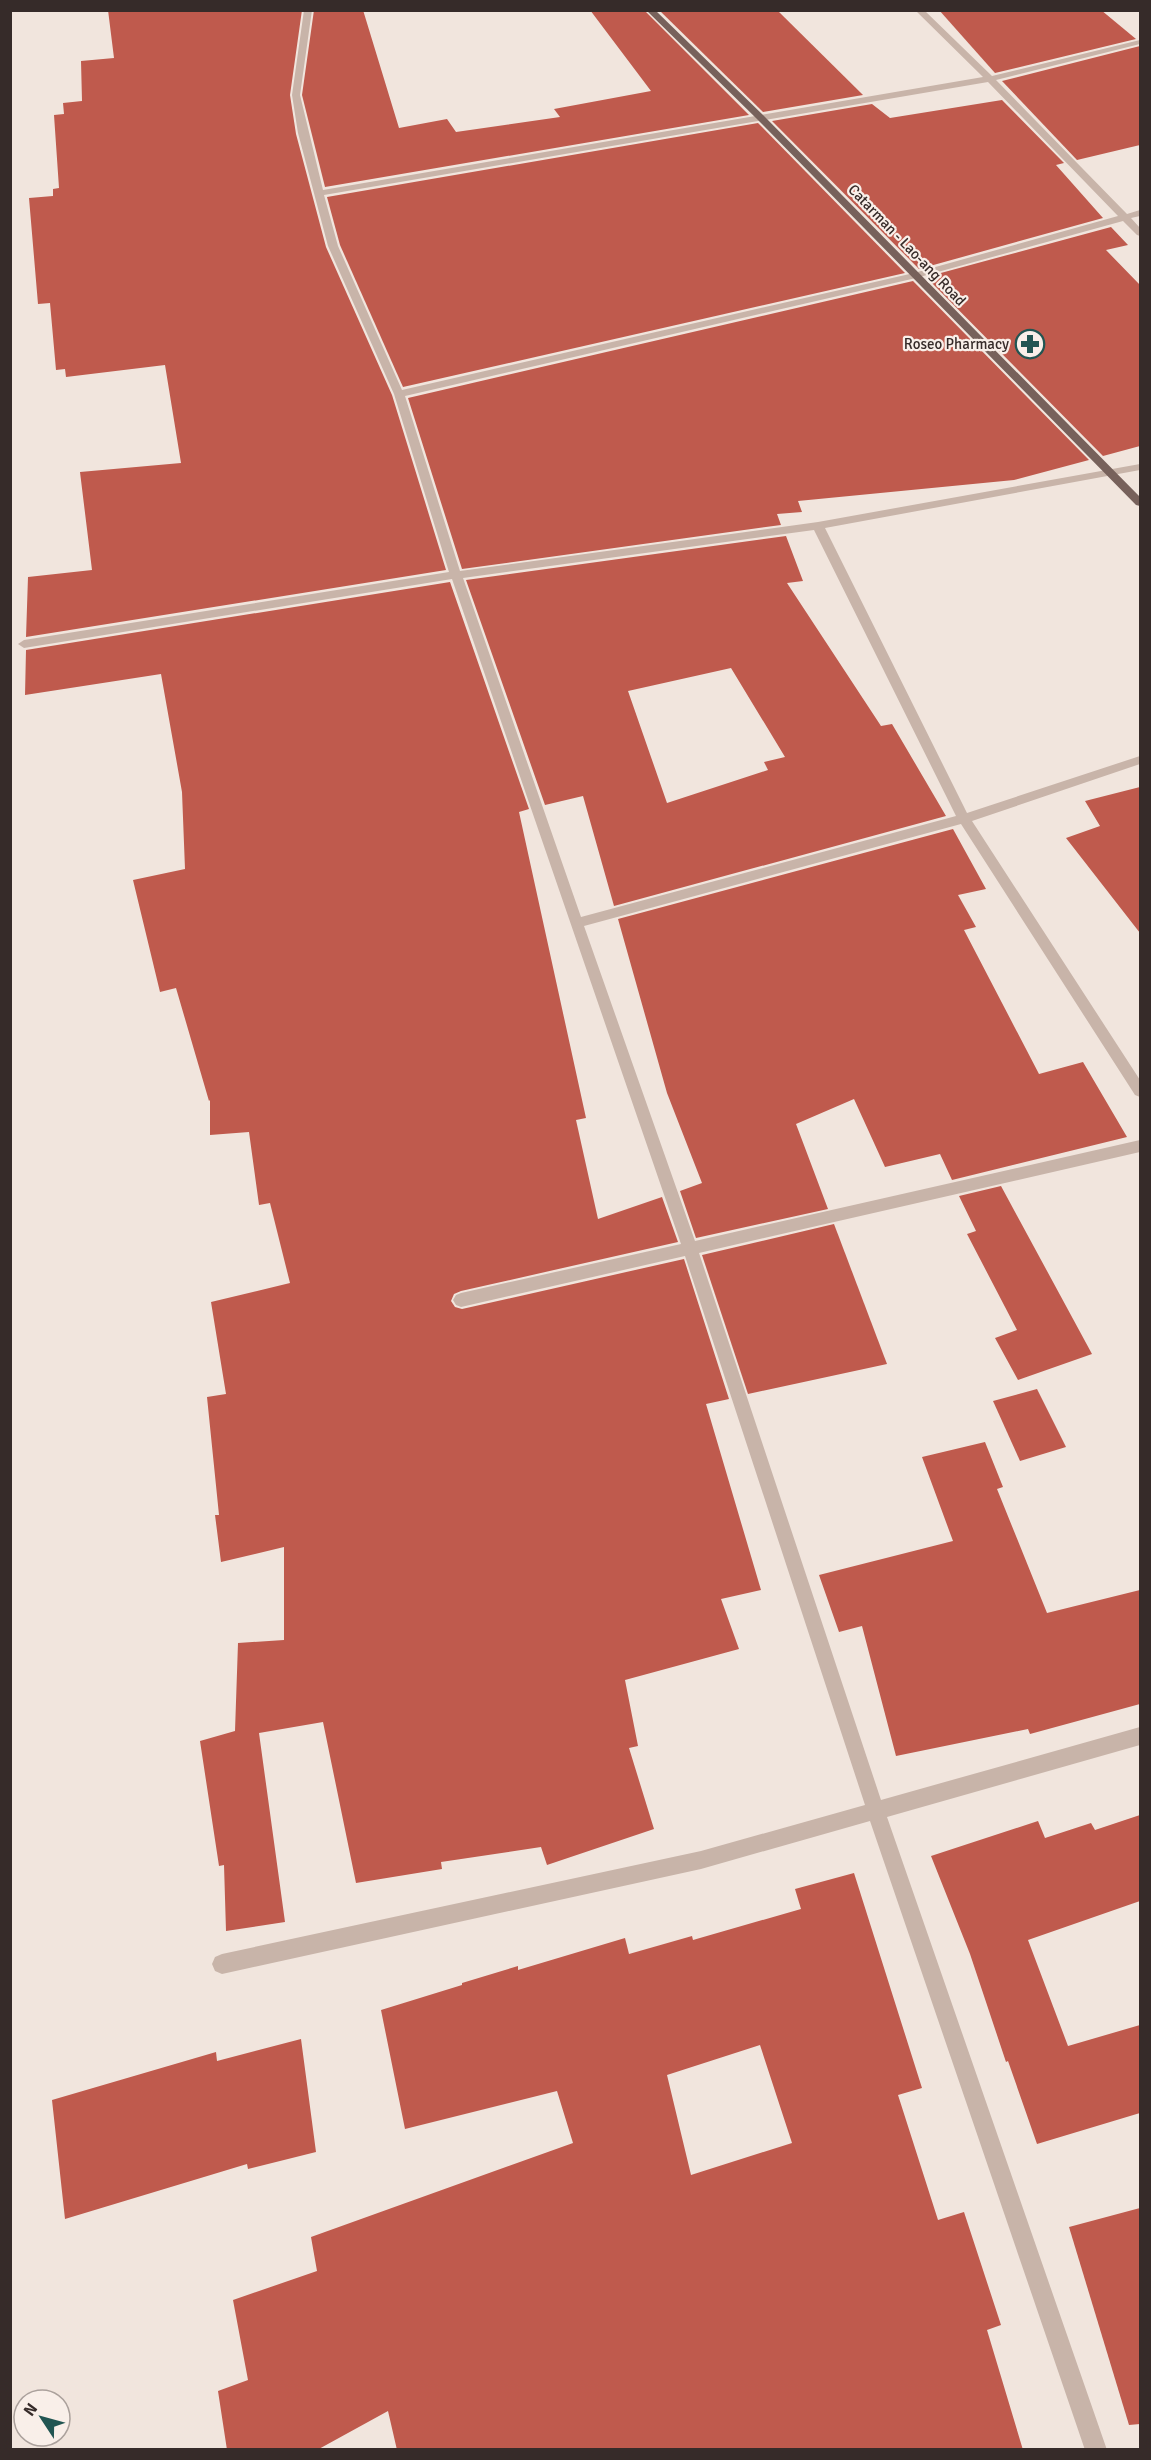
<svg xmlns="http://www.w3.org/2000/svg" width="1151" height="2460" viewBox="0 0 1151 2460" font-family="Signika,sans-serif">
  <style>
    .building { fill: #bf5a4d; fill-rule: evenodd }
    .lines { fill: none; stroke-linecap: round; stroke-linejoin: round }
    .minor { fill: #c8b4a9; fill-rule: evenodd }
    .major { fill: #77615b; fill-rule: evenodd }
    .labels { text-anchor: middle; dominant-baseline: central; stroke-width: 4.5; stroke-linejoin: round; paint-order: stroke }
    .far-street-label { font-size: 15px; fill: #362b29; stroke: #f9efe9 }
    .far-poi-label { font-size: 15px; fill: #362b29; stroke: #f9efe9; text-anchor: end }
  </style>
  <rect width="100%" height="100%" fill="#f1e5dd"/>
  <g class="building">
    <path d="M108,10H302L290,95L296,134L326,247L392,395L446,570L26,637L28,577L92,570L80,472L181,463L165,365L66,377L65,369L56,370L50,303L38,304L29,198L53,196V189L59,188L54,115L64,114L63,103L82,101L81,61L114,58Z"/>
    <path d="M314,10H363L399,128L447,119L456,132L560,117L554,109L651,91L590,10H644L749,115L325,187L302,95Z"/>
    <path d="M659,10H777L863,95L763,112Z"/>
    <path d="M939,10H1101L1136,39L995,73Z"/>
    <path d="M1140,46V145L1077,160L1002,81Z"/>
    <path d="M1002,100L1064,163L1056,165L1103,218L919,269L772,121L872,104L890,118Z"/>
    <path d="M758,123L905,273L403,387L340,245L327,197Z"/>
    <path d="M1111,227L1128,245L1106,250L1140,285V446L1103,456L926,277Z"/>
    <path d="M913,281L1089,460L1014,480L798,501L802,512L777,514L781,525L462,569L408,398Z"/>
    <path d="M786,536L803,581L787,583L881,726L892,724L946,816L614,906L583,796L545,805L466,580ZM731,668L785,757L764,762L768,770L667,803L628,691Z"/>
    <path d="M450,582L529,809L519,812L586,1118L576,1120L598,1219L662,1197L678,1242L461,1291L454,1294L451,1301L455,1307L462,1309L684,1259L729,1399L706,1404L761,1590L721,1599L739,1649L625,1680L638,1746L629,1748L654,1829L547,1865L541,1847L441,1862L442,1869L356,1883L323,1722L259,1733L285,1922L226,1931L224,1865L219,1866L200,1741L235,1731L238,1643L284,1640V1547L221,1562L215,1515H219L207,1397L226,1394L211,1302L290,1283L270,1203L259,1205L249,1132L210,1135V1100L209,1101L176,988L160,992L133,880L185,869L182,792L161,674L25,695L26,650Z"/>
    <path d="M1140,787V933L1066,838L1100,826L1085,801Z"/>
    <path d="M953,829L986,889L958,895L976,927L964,930L1039,1074L1083,1062L1127,1137L952,1180L940,1154L885,1167L854,1099L796,1124L828,1209L696,1238L680,1191L702,1183L667,1093L618,919Z"/>
    <path d="M1001,1186L1092,1354L1018,1380L995,1338L1017,1330L967,1234L976,1231L959,1196Z"/>
    <path d="M834,1224L887,1364L748,1394L702,1255Z"/>
    <path d="M1037,1389L1066,1447L1020,1461L993,1401Z"/>
    <path d="M985,1442L1003,1487L997,1489L1047,1613L1140,1590V1704L1030,1734L1028,1729L896,1756L862,1626L839,1632L819,1575L953,1541L922,1457Z"/>
    <path d="M1140,1815V1901L1028,1940L1068,2046L1140,2025V2113L1037,2144L1008,2061L1006,2062L970,1954L931,1856L1038,1821L1045,1838L1091,1823L1095,1830Z"/>
    <path d="M854,1873L922,2088L898,2095L938,2220L964,2212L1001,2325L987,2330L1023,2450H397L388,2411L317,2450H227L218,2391L248,2380L233,2300L317,2271L311,2237L573,2143L557,2091L405,2129L381,2010L462,1985V1983L518,1966V1970L625,1938L629,1954L692,1936L693,1940L801,1909L795,1889ZM760,2045L792,2143L691,2175L667,2075Z"/>
    <path d="M301,2039L316,2152L248,2169L247,2164L65,2219L52,2100L216,2052L217,2061Z"/>
    <path d="M1140,2208V2424L1129,2425L1069,2227Z"/>
  </g>
  <g class="lines">
    <path class="minor" d="M304,10H312L300,95L323,190L983,77L915,10H924L992,76L1140,40V44L996,80L1127,214L1140,210V216L1131,218L1140,228V236L1137,235L1123,221L916,278L405,396L460,571L818,522L1140,464V470L825,528L967,813L1140,756V764L972,821L1140,1080V1097L1135,1095L961,824L584,926L695,1241L1140,1140V1152L699,1253L881,1800L1140,1727V1745L887,1817L1107,2450H1085L870,1821L701,1869L222,1974L215,1971L212,1964L215,1957L222,1954L701,1851L865,1805L685,1256L461,1307L456,1305L453,1300L456,1295L461,1293L681,1244L452,579L24,648L18,644L24,640L449,572L394,394L328,246L298,133L292,95ZM988,82L1118,216L914,273L402,390L338,246L324,195ZM814,530L956,816L581,917L463,578Z"/>
    <path class="major" d="M646,10H655L764,116L1140,497V506L1136,505L758,120Z"/>
  </g>
  <defs>
    <g id="pharmacy-ring" transform="scale(1.5)"><circle r="9.5" fill="#f9efe9" stroke="#215552" stroke-width="1.5"/><path d="M-2-6h4v4h4v4h-4v4h-4v-4h-4v-4h4Z" fill="#215552"/></g>
  </defs>
  <g fill-rule="evenodd">
    <use href="#pharmacy-ring" x="1030" y="344"/>
  </g>
  <g class="labels">
    <g class="far-street-label">
      <text transform="translate(907 245) rotate(46)">Catarman - Lao-ang Road</text>
    </g>
    <g class="far-poi-label">
      <text x="1009" y="344">Roseo Pharmacy</text>
    </g>
  </g>
  <rect width="1151" height="2460" fill="none" stroke="#362b29" stroke-width="24"/>
  <g transform="translate(42 2418) rotate(306)"><circle r="28" fill="#f9efe9" stroke="#aba19c" stroke-width="1.5"/>
  <path d="M0-4.5L10 22L0 15L-10 22Z" fill="#215552"/>
  <text y="-9" font-size="16" font-weight="bold" text-anchor="middle" fill="#362b29">N</text>
  </g>
</svg>
